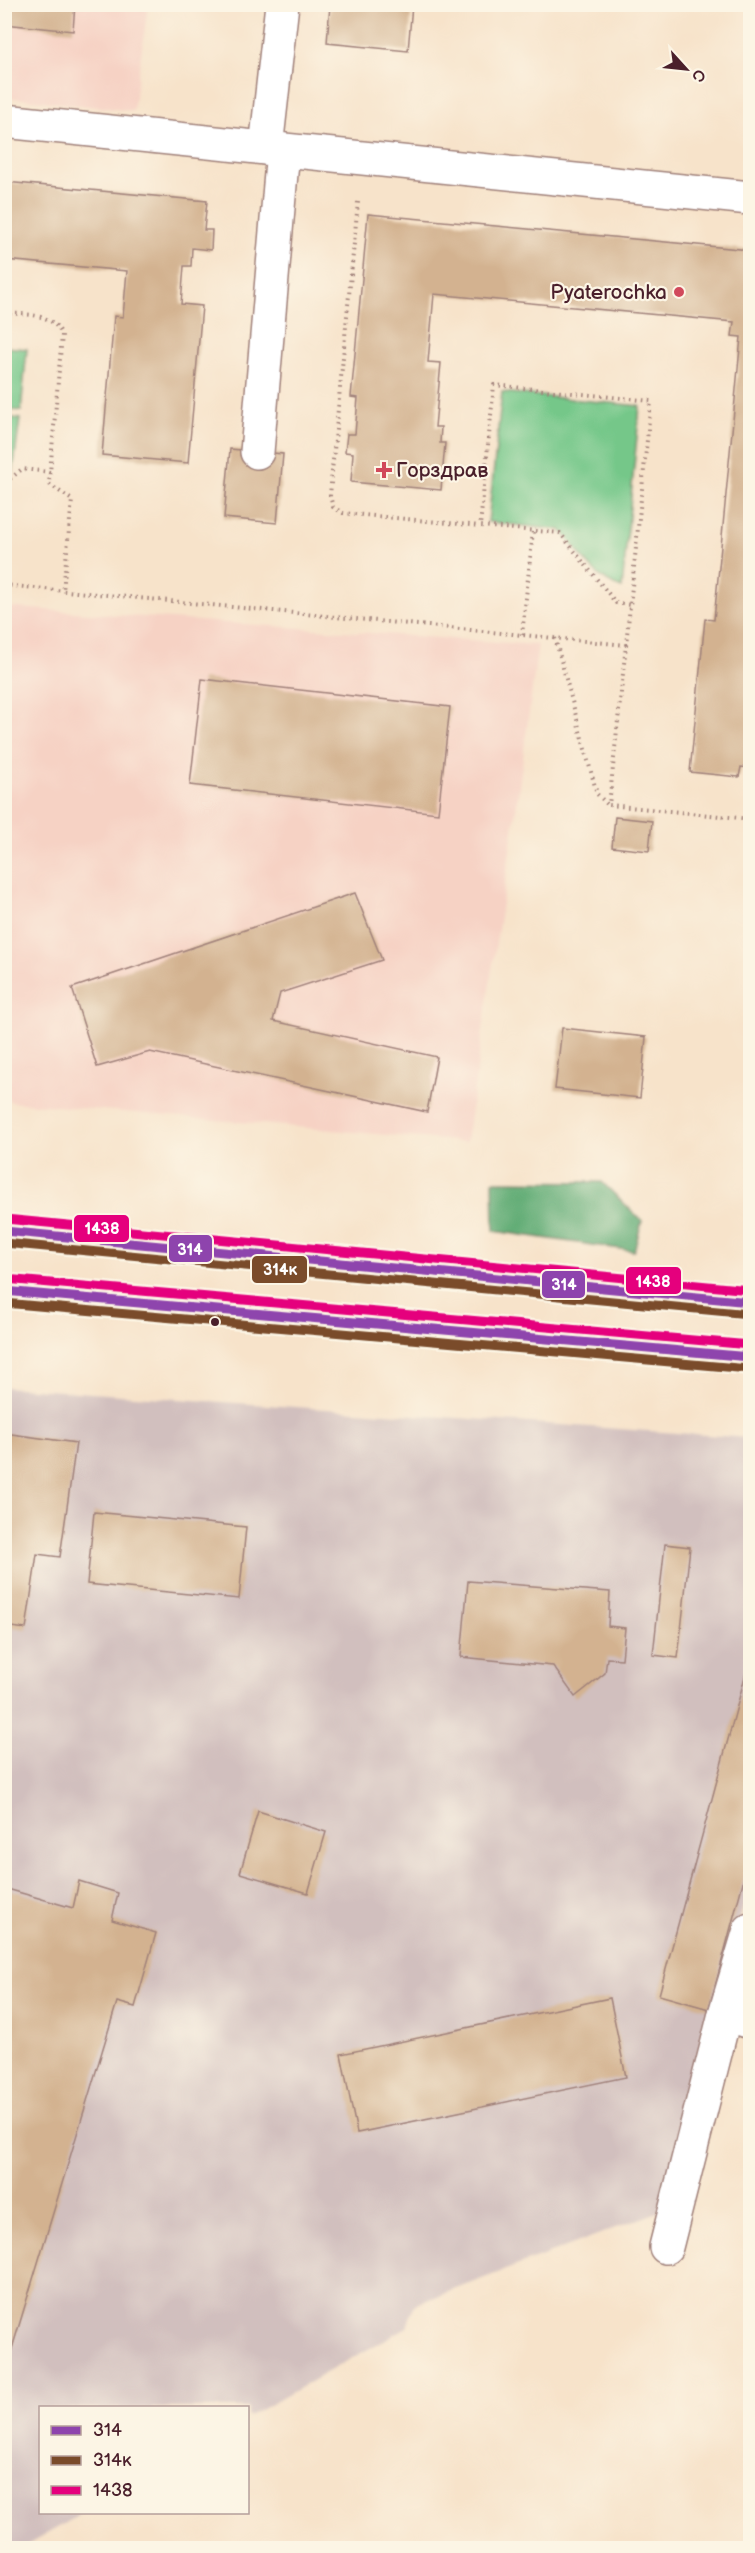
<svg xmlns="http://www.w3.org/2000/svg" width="755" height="2553" viewBox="0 0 755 2553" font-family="'Balsamiq Sans',sans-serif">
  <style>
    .built { fill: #f6d2c4 }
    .industrial { fill: #d1bfbe }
    .green { fill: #75c789; stroke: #60735a; stroke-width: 1.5 }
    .forest { fill: #60ac75; stroke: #556650; stroke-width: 1.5 }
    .building { fill: #d3b290 }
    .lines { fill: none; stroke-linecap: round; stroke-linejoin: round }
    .minor-casing { stroke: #a0817a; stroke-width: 36 }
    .major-casing { stroke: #a0817a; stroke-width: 36 }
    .path { stroke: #a0817a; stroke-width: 4; stroke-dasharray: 1.5 4.5; stroke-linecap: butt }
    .minor { stroke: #fff; stroke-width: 33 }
    .major { stroke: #fff; stroke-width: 33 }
    .bus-1-casing { stroke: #fcf5e5; stroke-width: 14 }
    .bus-2-casing { stroke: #fcf5e5; stroke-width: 14 }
    .bus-3-casing { stroke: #fcf5e5; stroke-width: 14 }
    .bus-1 { stroke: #8e44ad; stroke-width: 9 }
    .bus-2 { stroke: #7a4b2a; stroke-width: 9 }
    .bus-3 { stroke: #e5007d; stroke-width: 9 }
    .poi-dot { fill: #d1495b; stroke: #fcf5e5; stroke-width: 2 }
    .bus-dot { fill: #4a1f2b; stroke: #fcf5e5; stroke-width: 2 }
    .labels { text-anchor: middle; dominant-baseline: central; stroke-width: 4.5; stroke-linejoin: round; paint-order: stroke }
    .poi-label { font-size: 21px; fill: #4a1f2b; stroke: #fcf5e5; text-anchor: end }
    .line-badge { stroke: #fcf5e5; stroke-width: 2 }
    .badge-label { font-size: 16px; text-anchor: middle; font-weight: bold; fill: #fff }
  </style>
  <rect width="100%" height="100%" fill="#fcf5e5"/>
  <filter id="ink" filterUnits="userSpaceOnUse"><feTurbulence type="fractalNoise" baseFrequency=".0167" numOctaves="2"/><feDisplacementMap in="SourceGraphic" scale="12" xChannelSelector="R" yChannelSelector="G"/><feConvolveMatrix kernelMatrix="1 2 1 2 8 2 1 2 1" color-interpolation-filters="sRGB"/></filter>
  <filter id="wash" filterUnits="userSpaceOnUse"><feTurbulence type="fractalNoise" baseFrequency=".008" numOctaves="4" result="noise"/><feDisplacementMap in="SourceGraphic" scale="24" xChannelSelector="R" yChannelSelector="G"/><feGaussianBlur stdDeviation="1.35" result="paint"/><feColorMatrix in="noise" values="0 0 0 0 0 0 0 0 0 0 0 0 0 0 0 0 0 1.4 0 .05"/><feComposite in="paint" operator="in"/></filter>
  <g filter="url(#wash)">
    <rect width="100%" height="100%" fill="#f7e3ca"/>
    <g class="built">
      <path d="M5,5H148L133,111L5,97Z"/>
      <path d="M4,607L538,645L515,817L466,1142L11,1102L4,1095Z"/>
    </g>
    <path class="industrial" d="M4,1387L750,1438V1881L660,2211L414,2305L407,2327L248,2417V2408H40V2512L83,2513L22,2548H4Z"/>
    <g class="green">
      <path d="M5,347L27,349L21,411L5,409Z"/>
      <path d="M502,392L640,406L622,588C594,580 579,551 561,530L488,522Z"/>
      <path d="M5,417L20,419L13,472L5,471Z"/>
    </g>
    <path class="forest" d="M493,1181L602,1182L642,1221L634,1251L494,1231Z"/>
    <g id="blocks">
      <g class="building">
        <path d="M4,4H75L73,31L4,24Z"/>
        <path d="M330,5H412L408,51L327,43Z"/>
        <path d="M5,182L207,201L204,230H212L211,250L192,248L191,266H184L181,304L202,306L188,463L102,455L114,316L123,317L127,271L5,260Z"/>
        <path d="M368,214L750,250V768L741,767L739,777L690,772L705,619L714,620L741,337L732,336L734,322L434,294L428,362L441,363L435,427H441L440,443H445L441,490L351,482L353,453L345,452L347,434H355L358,398L351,397Z"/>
        <path d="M230,449L283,454L277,523L224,518Z"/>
        <path d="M202,679L450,707L438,813L190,785Z"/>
        <path d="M615,817L652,821L649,851L612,847Z"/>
        <path d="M355,893L382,960L280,993L273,1021L437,1057L427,1112L150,1052L97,1067L72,988Z"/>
        <path d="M562,1028L646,1037L640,1098L555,1089Z"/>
        <path d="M4,1433L76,1443L60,1557L37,1554L26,1629L4,1626Z"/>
        <path d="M94,1512L246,1527L239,1599L87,1584Z"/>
        <path d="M665,1544L690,1547L678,1658L653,1655Z"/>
        <path d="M468,1581L610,1592L608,1626L625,1628L622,1659L607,1658L605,1673L575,1697L553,1666L461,1657Z"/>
        <path d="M750,1658V1856L709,2009L659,1995Z"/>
        <path d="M258,1811L326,1832L308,1893L240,1873Z"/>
        <path d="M79,1881L118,1893L112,1920L156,1933L135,2007L117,2002L4,2375V1888L73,1908Z"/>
        <path d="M610,1998L626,2077L357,2133L341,2054Z"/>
      </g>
    </g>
  </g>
  <g filter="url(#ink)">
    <use href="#blocks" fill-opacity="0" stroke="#a0817a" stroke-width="1.5"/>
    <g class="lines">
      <g class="minor-casing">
        <g id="minor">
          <path d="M4,121L750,198"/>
          <path d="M266,148L282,4"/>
          <path d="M257,452L283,150"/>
          <path d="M725,2014L750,2022"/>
          <path d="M666,2247L725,2014L750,1930"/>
        </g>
      </g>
      <g class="major-casing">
        <g id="major">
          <path d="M4,1231L750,1302"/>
          <path d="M4,1291L750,1357"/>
        </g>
      </g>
      <g class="path">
        <path d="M358,202L332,471L330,496L333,507L343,513L480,526"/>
        <path d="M4,313C27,315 52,312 62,335L49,484L72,500L63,591"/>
        <path d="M4,477L11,478L22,469L50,472"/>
        <path d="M4,585L626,645L609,805L750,819"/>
        <path d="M522,635L533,531"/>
        <path d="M555,638L597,794L608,805"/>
        <path d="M626,645L651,401L494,385L480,526L560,533L616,603L630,605"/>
      </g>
      <use href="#minor" class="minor"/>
      <use href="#major" class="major"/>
      <g class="bus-1-casing">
        <g id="bus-1">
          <path d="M4,1231L750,1302"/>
          <path d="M4,1291L750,1357"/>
        </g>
      </g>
      <g class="bus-2-casing">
        <g id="bus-2">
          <path d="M4,1243L749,1314"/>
          <path d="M4,1303L749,1369"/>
        </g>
      </g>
      <g class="bus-3-casing">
        <g id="bus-3">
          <path d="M5,1219L750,1290"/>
          <path d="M5,1279L750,1345"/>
        </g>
      </g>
      <use href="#bus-1" class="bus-1"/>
      <use href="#bus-2" class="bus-2"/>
      <use href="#bus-3" class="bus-3"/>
    </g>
  </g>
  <g class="poi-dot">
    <circle cx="679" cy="292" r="6"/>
    <path d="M381 461h6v6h6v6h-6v6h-6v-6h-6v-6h6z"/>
  </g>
  <circle class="bus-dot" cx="215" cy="1322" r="5"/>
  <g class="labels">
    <g class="poi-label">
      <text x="667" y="292">Pyaterochka</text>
      <text x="396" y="470" text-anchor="start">Горздрав</text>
    </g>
  </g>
  <g class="line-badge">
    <rect x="73" y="1214" width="57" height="29" rx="6" fill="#e5007d"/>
    <rect x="168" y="1234" width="45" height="29" rx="6" fill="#8e44ad"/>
    <rect x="251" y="1255" width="57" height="29" rx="6" fill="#7a4b2a"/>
    <rect x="625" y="1266" width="57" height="29" rx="6" fill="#e5007d"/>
    <rect x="541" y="1270" width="45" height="29" rx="6" fill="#8e44ad"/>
  </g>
  <g class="badge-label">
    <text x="102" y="1234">1438</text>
    <text x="190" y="1255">314</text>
    <text x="280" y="1275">314к</text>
    <text x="653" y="1287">1438</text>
    <text x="564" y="1290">314</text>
  </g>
  <rect width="755" height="2553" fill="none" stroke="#fcf5e5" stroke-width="24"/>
  <rect x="39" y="2406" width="210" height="108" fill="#fcf5e5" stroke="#b59f9b" stroke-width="1.5"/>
  <rect x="51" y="2426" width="30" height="9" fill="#8e44ad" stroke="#b59f9b" stroke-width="1.5"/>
  <text x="93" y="2436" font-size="18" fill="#4a1f2b">314</text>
  <rect x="51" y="2456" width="30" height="9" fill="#7a4b2a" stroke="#b59f9b" stroke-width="1.5"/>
  <text x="93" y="2466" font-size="18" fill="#4a1f2b">314к</text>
  <rect x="51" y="2486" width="30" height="9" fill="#e5007d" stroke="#b59f9b" stroke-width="1.5"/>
  <text x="93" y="2496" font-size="18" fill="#4a1f2b">1438</text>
  <g transform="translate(686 69) rotate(117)" stroke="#fcf5e5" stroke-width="4.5" paint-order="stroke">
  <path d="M0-4.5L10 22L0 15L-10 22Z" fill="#4a1f2b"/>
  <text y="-9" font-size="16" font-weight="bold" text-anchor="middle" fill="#4a1f2b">С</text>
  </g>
</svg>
